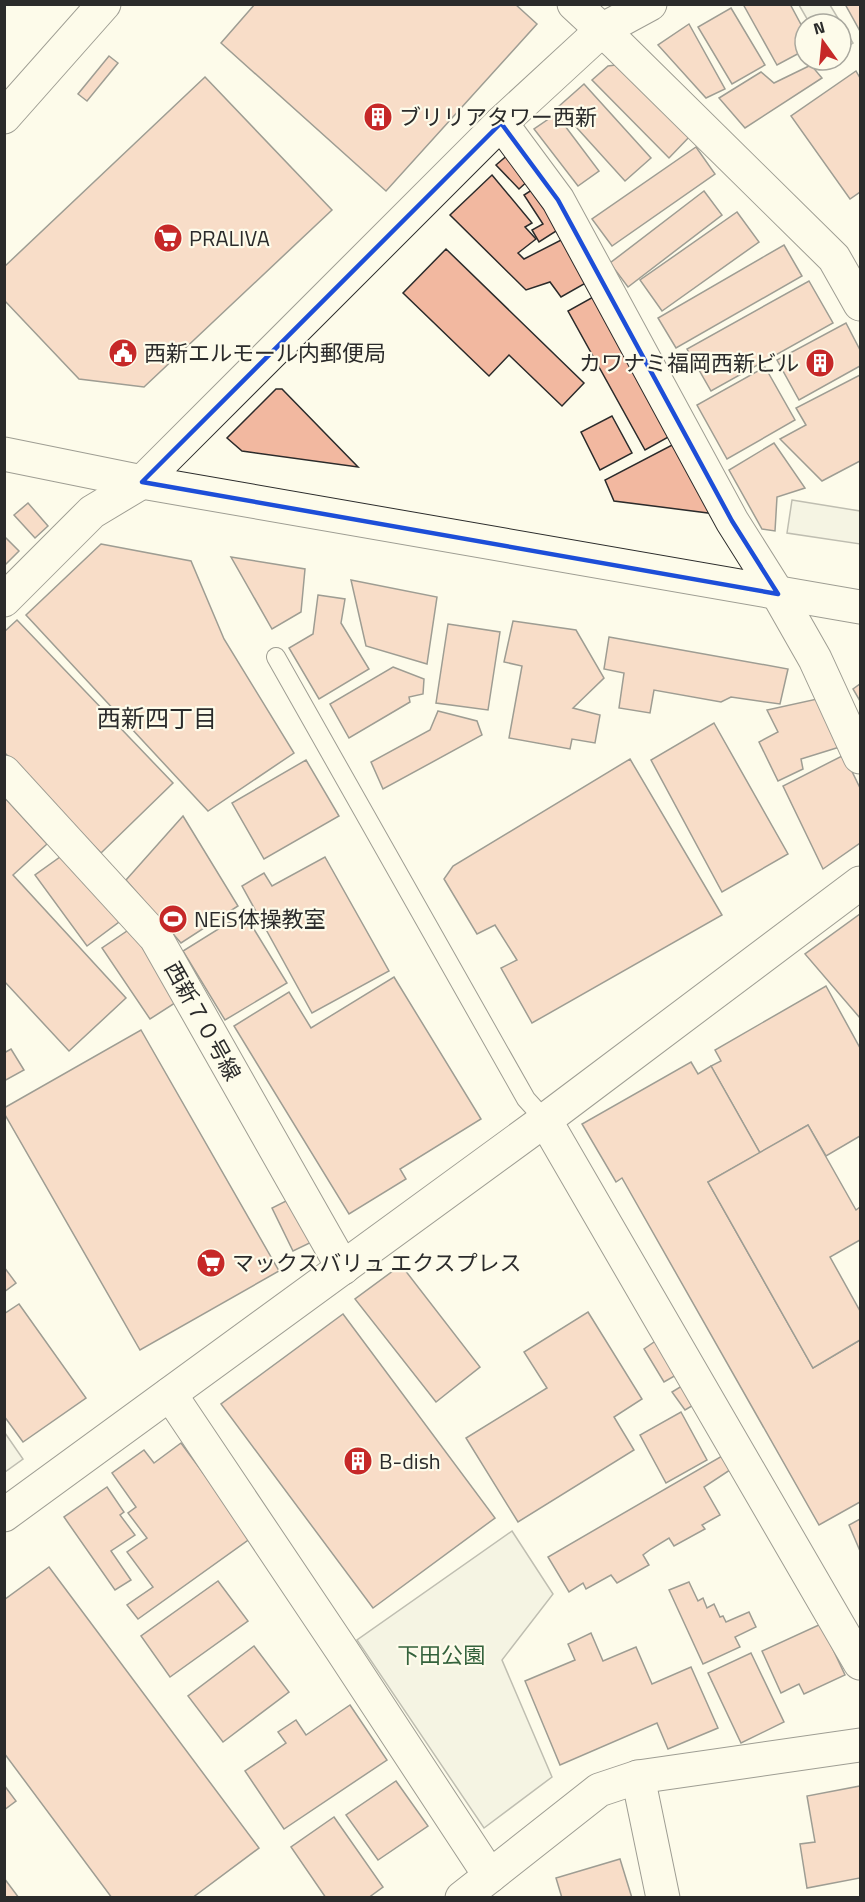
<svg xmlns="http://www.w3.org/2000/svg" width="865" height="1902" viewBox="0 0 865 1902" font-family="'Titillium Web','Noto Sans JP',sans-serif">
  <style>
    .green { fill: #ecebdb; stroke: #74746e; stroke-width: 1.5 }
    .parking { fill: #eceadb; stroke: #74746e; stroke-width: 1.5 }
    .building { fill: #f2b8a0; stroke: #2b2b2b; stroke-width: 1.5 }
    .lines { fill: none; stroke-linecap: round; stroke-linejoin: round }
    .lane-casing { stroke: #2b2b2b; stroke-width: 20 }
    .street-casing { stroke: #2b2b2b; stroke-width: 35 }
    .secondary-casing { stroke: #2b2b2b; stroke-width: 35 }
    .lane { stroke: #fdfbea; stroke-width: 18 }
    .street { stroke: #fdfbea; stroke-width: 33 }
    .secondary { stroke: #fdfbea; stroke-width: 33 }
    .marked { fill: none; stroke: #1d4ed8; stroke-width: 4.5; stroke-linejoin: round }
    .labels { text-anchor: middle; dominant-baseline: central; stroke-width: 4.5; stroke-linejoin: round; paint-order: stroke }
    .poi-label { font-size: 22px; fill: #2b2b2b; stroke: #fdfbea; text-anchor: start }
    .street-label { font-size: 22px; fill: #2b2b2b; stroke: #fdfbea }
    .park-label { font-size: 22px; fill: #34623c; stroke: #fdfbea }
    .neighbourhood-label { font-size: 24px; fill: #2b2b2b; stroke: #fdfbea }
  </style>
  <rect width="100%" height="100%" fill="#fdfbea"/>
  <path class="green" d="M512,1531L553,1594L502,1660L552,1777L484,1828L357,1640Z"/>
  <g class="parking">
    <path d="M799,5H830L853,43L841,51V24H810Z"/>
    <path d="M792,500L860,511V544L787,533Z"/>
    <path d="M5,1433L23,1459L5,1472H4Z"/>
  </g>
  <g class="building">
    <path d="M255,4H515L537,24L386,191L221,43Z"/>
    <path d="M743,4H790L805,32V50L777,65Z"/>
    <path d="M845,4H860V31Z"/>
    <path d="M731,8L765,65L732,84L698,27Z"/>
    <path d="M689,24L725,89L706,98L658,45Z"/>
    <path d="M109,56L118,63L87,101L78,94Z"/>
    <path d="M623,64L692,134L669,158L592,80L608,66Z"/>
    <path d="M811,65L822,78L745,128L719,98L761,72L774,83Z"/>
    <path d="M856,71L860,78V192L850,199L791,116Z"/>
    <path d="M205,77L332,210L144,387L79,379L4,300V267Z"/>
    <path d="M584,84L651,158L625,181L558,107Z"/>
    <path d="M556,114L599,171L578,186L534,129Z"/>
    <path d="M696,147L715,174L612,246L592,219Z"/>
    <path d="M510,153L532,177L519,189L496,165Z"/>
    <path d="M492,175L532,223L525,227L536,239L518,253L524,259L567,237L591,280L561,297L550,282L526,290L450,215Z"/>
    <path d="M538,186L564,226L539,242L532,230L543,224L524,195Z"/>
    <path d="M704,191L722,215L628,287L610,263Z"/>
    <path d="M737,212L759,242L662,311L640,280Z"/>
    <path d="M784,245L802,276L676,348L658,318Z"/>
    <path d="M446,249L584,383L562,406L509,355L489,376L403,293Z"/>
    <path d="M809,281L833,323L711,391L687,349Z"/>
    <path d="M595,296L672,435L645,450L568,311Z"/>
    <path d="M846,323L860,350V366L799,400L777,360Z"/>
    <path d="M765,367L795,420L727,459L697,405Z"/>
    <path d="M860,375V461L822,481L780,439L806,425L796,408Z"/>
    <path d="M276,389H282L358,467L242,451L227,438Z"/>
    <path d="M612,416L632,453L600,470L581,432Z"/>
    <path d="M676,443L716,514L614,501L605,480Z"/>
    <path d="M774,443L805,488L777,497L775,531L762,529L729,470Z"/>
    <path d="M28,503L48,526L35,538L14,515Z"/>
    <path d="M4,536L19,551L4,566Z"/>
    <path d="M101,544L191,561L224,639L294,753L208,811L26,615Z"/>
    <path d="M231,557L305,569L301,612L272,629Z"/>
    <path d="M351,580L437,597L427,664L366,646Z"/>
    <path d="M318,595L345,599L341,623L369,669L319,699L289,648L313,634Z"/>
    <path d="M17,620L173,783L101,853L4,752V632Z"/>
    <path d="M513,621L576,630L604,678L573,708L600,715L595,743L572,739L570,749L509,738L522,666L504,662Z"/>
    <path d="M448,624L500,632L488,710L436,703Z"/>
    <path d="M609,637L788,669L780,704L731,697L721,702L654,690L650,713L619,708L624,673L604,669Z"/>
    <path d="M393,667L424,679L423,694L409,697L410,702L349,738L330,704Z"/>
    <path d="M860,684V701L853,689Z"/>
    <path d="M817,699L846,745L801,759L803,769L778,781L759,742L778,732L767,710Z"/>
    <path d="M438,711L477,721L482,735L383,789L371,762L430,730Z"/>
    <path d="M714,723L788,854L722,892L651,760Z"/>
    <path d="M844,755L860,788V843L823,869L783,786Z"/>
    <path d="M630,759L722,915L532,1023L501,968L517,960L495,925L477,934L444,879L453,866Z"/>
    <path d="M306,760L339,816L264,859L232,803Z"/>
    <path d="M4,797L47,844L13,875L126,998L69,1051L4,981Z"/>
    <path d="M183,816L238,906L181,943L126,880Z"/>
    <path d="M67,852L119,922L87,946L35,875Z"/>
    <path d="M325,857L389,971L312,1013L242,886L264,873L272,886Z"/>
    <path d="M244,913L287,983L225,1020L183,951Z"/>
    <path d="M860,914V1018L805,954Z"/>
    <path d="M130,929L178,1001L150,1019L102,948Z"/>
    <path d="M394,977L481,1119L400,1169L406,1179L349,1214L234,1026L289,992L311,1028Z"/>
    <path d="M826,986L860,1048V1136L826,1156L808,1125L760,1153L711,1066L721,1061L715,1050Z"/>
    <path d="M141,1030L279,1271L140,1350L4,1113V1108Z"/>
    <path d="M11,1049L24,1070L4,1081V1053Z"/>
    <path d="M691,1062L698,1074L711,1066L760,1153L708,1182L813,1368L860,1340V1502L819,1525L622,1178L616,1182L582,1124Z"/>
    <path d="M808,1125L856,1210L860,1207V1240L830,1257L860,1311V1340L813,1368L708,1182Z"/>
    <path d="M296,1196L318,1239L293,1251L272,1208Z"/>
    <path d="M401,1265L480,1367L436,1402L355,1299Z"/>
    <path d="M4,1267L16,1283L4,1292Z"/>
    <path d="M19,1304L86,1398L23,1442L4,1416V1314Z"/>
    <path d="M588,1312L642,1399L614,1417L634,1450L518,1522L466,1438L547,1388L524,1352Z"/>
    <path d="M343,1314L495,1518L373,1608L221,1404Z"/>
    <path d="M657,1340L678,1374L664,1382L644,1349Z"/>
    <path d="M685,1384L697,1403L685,1410L672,1392Z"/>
    <path d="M681,1412L707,1460L666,1483L640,1435Z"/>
    <path d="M181,1443L251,1538L138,1619L127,1605L153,1587L127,1552L147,1538L128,1513L136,1507L112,1473L144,1450L154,1463Z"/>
    <path d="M722,1456L730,1470L704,1487L720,1515L702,1525L705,1529L674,1546L669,1538L651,1549L643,1555L649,1565L617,1583L611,1575L586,1589L583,1583L569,1592L548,1557Z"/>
    <path d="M107,1487L124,1512L120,1515L135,1535L111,1551L131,1580L115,1590L64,1517Z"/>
    <path d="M860,1519V1551L849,1525Z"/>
    <path d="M49,1567L259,1848L192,1898H112L4,1753V1600Z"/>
    <path d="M218,1581L248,1621L170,1677L141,1636Z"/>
    <path d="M689,1582L698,1601L703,1598L707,1608L714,1604L720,1617L723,1616L726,1622L749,1612L756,1627L735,1637L740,1647L703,1664L669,1590Z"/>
    <path d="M821,1624L845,1675L804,1694L799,1684L781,1693L762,1651Z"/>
    <path d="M591,1633L603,1661L636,1647L652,1684L691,1667L718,1728L668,1749L657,1723L560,1765L525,1681L575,1660L568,1644Z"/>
    <path d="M254,1646L289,1692L223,1742L188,1696Z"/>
    <path d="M751,1653L784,1722L741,1743L708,1673Z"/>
    <path d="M350,1705L387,1760L284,1829L245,1771L286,1743L278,1732L296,1720L306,1735Z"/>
    <path d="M396,1781L428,1826L378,1860L346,1815Z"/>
    <path d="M4,1785L16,1801L4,1810Z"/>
    <path d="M860,1786V1878L807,1888L800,1844L815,1842L807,1796Z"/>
    <path d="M334,1817L383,1887L368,1898H326L291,1847Z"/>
    <path d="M620,1859L632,1898H562L556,1878Z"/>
    <path d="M4,1878L19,1898H4Z"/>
  </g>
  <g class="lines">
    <g class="lane-casing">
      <path id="lane" d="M276,657L526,1099L545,1120"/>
    </g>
    <g class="street-casing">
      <g id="street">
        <path d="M574,4L618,45L834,258L860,304"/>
        <path d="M501,123L558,200L732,521L778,594L815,659L860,757"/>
        <path d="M4,600L92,512L142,482L501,123L602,30L650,4"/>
        <path d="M4,772L156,938L343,1268"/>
        <path d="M545,1120L860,1663"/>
        <path d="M170,1394L341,1649L490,1876"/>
        <path d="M638,1777L663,1898"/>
        <path d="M462,1898L599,1790L638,1777L860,1745"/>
      </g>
    </g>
    <g class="secondary-casing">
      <g id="secondary">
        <path d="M4,117L104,4"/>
        <path d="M4,454L142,482L860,607"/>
        <path d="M4,1515L545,1120L860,883"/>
      </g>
    </g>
    <use href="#lane" class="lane"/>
    <use href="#street" class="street"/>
    <use href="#secondary" class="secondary"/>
  </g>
  <path d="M0 0H865V1902H0ZM501,123L558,200L732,521L778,594L142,482Z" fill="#fdfbea" fill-opacity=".55" fill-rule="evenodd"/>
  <path class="marked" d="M501,123L558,200L732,521L778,594L142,482Z"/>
  <defs>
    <g id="building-disc" transform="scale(1.5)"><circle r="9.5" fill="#c62828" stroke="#fdfbea"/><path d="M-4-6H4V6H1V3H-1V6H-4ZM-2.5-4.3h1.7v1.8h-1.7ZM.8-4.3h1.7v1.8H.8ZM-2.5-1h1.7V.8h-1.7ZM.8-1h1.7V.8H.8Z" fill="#fff"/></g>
    <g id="supermarket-disc" transform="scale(1.5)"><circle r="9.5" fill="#c62828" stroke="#fdfbea"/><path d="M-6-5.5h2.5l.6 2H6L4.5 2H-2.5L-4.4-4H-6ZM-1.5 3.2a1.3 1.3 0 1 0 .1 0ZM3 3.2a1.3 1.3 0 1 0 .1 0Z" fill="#fff"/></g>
    <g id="civic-disc" transform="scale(1.5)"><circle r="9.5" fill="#c62828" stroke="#fdfbea"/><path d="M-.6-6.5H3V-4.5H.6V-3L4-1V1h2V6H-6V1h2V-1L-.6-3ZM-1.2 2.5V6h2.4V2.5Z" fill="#fff"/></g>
    <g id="stadium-disc" transform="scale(1.5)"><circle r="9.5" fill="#c62828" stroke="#fdfbea"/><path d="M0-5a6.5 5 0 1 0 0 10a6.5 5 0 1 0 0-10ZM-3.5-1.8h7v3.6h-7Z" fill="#fff"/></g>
  </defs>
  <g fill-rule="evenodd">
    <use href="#building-disc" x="378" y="117"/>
    <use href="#supermarket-disc" x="168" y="238"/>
    <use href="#civic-disc" x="123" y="353"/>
    <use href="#building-disc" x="820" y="363"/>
    <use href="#stadium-disc" x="173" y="919"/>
    <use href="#supermarket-disc" x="211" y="1263"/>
    <use href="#building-disc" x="358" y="1461"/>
  </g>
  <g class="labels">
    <g class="poi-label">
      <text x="399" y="117">ブリリアタワー西新</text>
      <text x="189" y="238">PRALIVA</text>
      <text x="144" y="353">西新エルモール内郵便局</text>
      <text x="799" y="363" text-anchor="end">カワナミ福岡西新ビル</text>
      <text x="194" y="919">NEiS体操教室</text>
      <text x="232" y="1263">マックスバリュ エクスプレス</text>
      <text x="379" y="1461">B-dish</text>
    </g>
    <g class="street-label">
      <text transform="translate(203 1021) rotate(61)">西新７０号線</text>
    </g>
    <g class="park-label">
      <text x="441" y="1655">下田公園</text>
    </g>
    <g class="neighbourhood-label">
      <text x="157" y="718">西新四丁目</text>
    </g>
  </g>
  <rect width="865" height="1902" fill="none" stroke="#2b2b2b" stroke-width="12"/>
  <g transform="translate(823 42) rotate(345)"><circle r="28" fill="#fdfbea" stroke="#a9a89e" stroke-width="1.5"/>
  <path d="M0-4.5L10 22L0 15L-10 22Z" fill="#c62828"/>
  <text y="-9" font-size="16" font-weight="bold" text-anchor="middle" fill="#2b2b2b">N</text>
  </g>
</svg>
